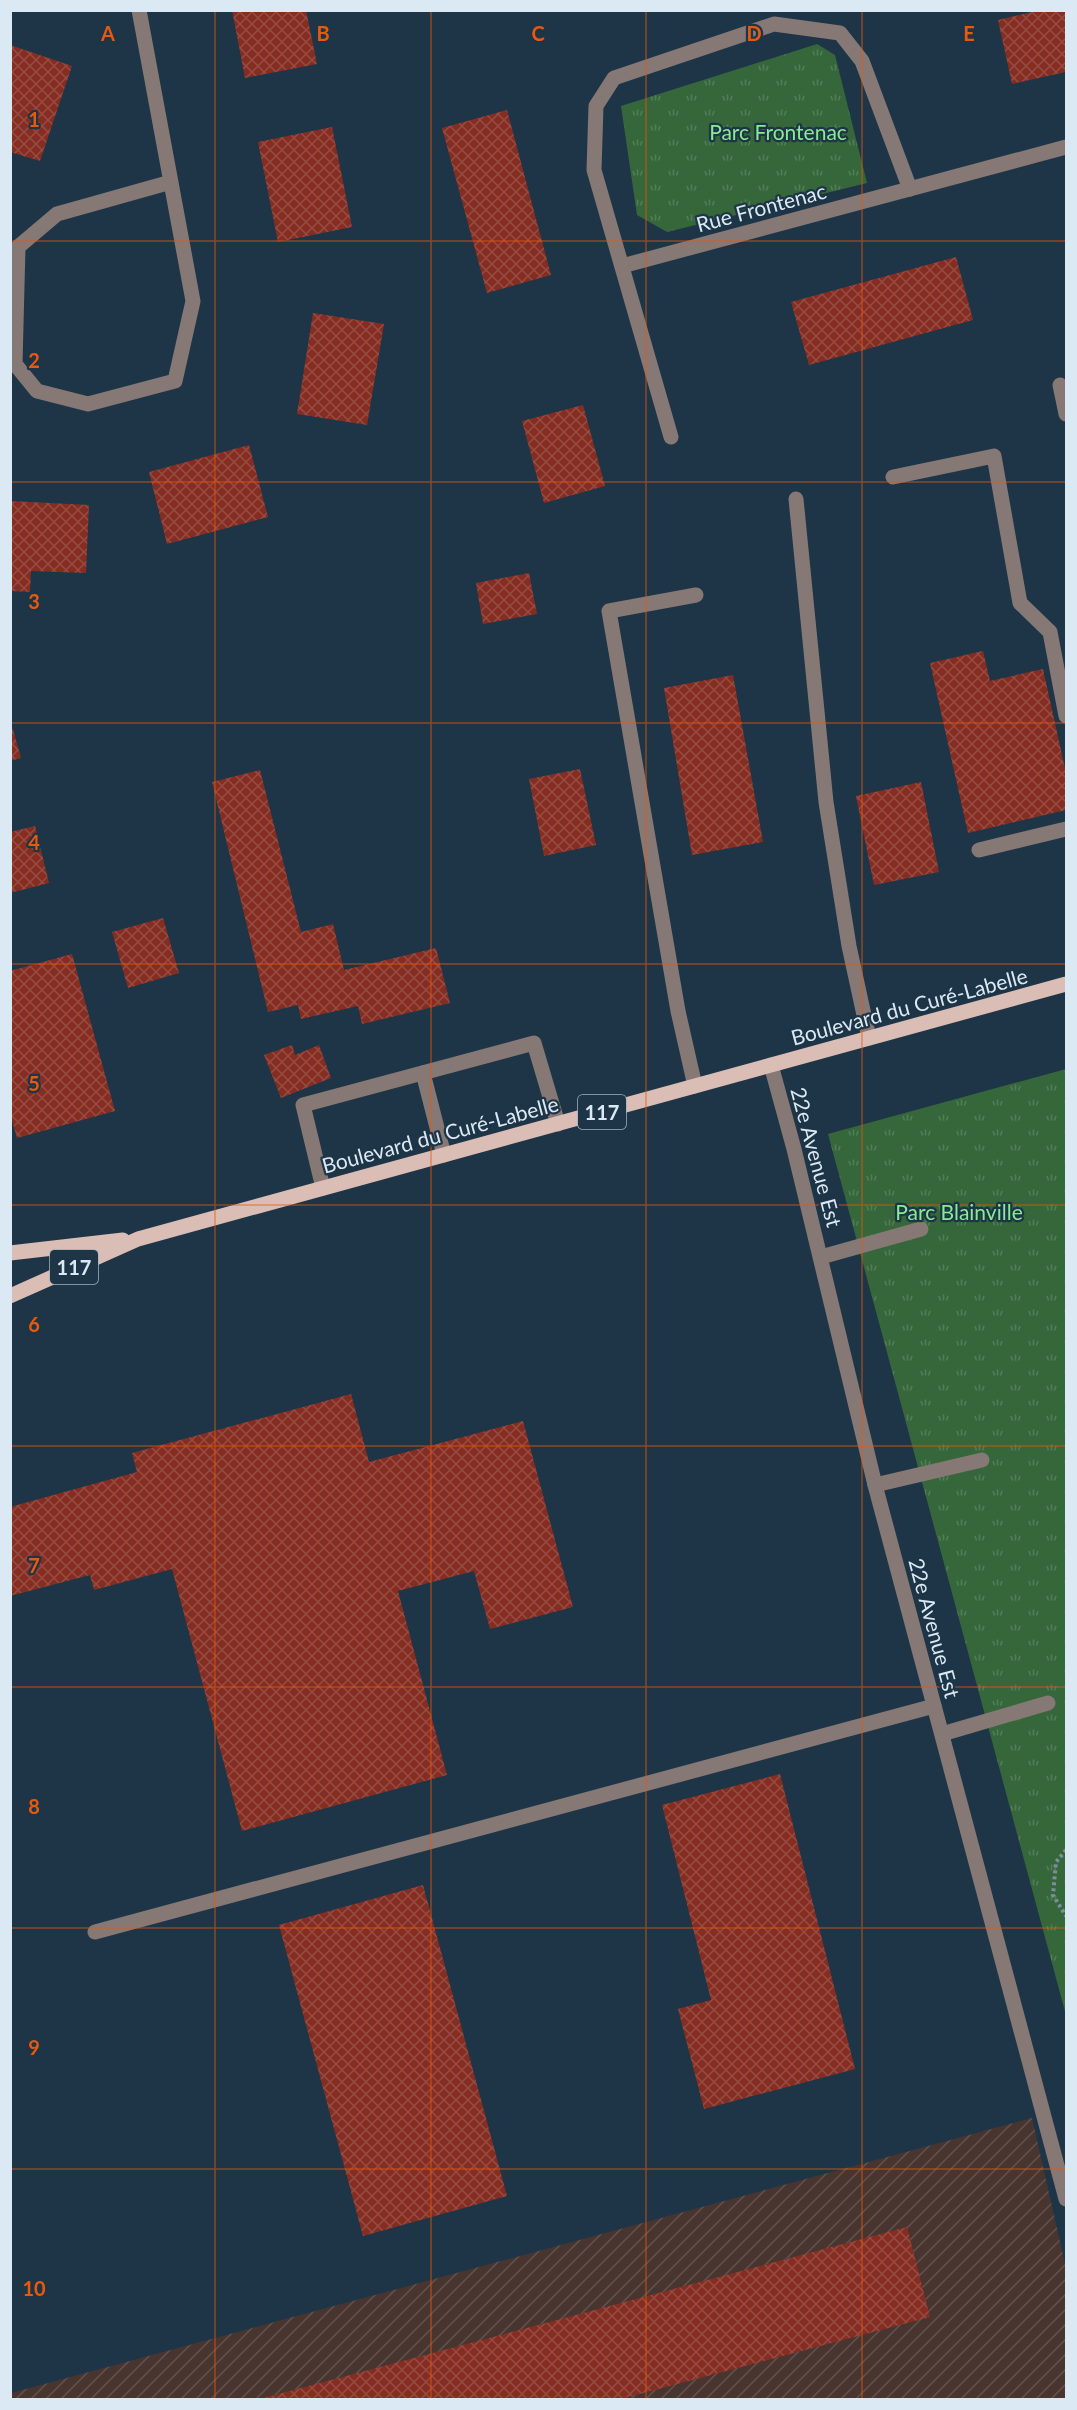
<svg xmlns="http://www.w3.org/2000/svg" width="1077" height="2410" viewBox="0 0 1077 2410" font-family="Lato,sans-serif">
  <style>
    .industrial { fill: url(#industrial-furrows) }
    .grass { fill: url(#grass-tufts) }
    .building { fill: url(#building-cross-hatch) }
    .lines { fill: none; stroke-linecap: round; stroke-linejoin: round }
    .path { stroke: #7a8e9c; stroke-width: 4; stroke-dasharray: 3 3; stroke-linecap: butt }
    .minor { stroke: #867874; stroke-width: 15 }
    .major { stroke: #dabdb4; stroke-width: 15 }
    .grid { fill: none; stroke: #e8590c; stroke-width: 1.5; stroke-opacity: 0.55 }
    .labels { text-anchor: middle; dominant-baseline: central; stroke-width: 4.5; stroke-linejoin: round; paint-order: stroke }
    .shield { fill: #1d3546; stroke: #a2b3c0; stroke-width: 1.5 }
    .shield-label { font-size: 20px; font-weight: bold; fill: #dbe9f4 }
    .park-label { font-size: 21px; fill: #88eb92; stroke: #1d3546 }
    .street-label { font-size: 21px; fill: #dbe9f4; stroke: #1d3546 }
    .grid-label { font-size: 20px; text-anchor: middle; font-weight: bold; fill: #e8590c; stroke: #1d3546; stroke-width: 4.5; stroke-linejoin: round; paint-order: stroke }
  </style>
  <defs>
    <pattern id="industrial-furrows" width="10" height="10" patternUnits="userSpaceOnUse" patternTransform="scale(1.5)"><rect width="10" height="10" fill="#48352f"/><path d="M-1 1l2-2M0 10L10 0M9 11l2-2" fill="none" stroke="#62524e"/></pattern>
    <pattern id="grass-tufts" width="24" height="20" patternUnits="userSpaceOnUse" patternTransform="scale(1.5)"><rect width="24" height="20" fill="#35673a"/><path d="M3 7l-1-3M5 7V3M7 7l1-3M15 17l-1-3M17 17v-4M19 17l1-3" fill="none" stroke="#527d57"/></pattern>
    <pattern id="building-cross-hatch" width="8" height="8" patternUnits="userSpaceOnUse" patternTransform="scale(1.5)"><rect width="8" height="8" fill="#862d22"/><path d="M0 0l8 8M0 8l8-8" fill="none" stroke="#964b43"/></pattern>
  </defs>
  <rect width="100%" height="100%" fill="#1d3546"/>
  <path class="industrial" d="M1032,2118L1066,2268V2399L11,2400V2393Z"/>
  <g class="grass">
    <path d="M817,44L835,55L867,183L667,232L637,215L621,106Z"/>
    <path d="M1066,1069V2015L828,1134Z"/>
  </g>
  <g class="building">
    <path d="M232,10H306L317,64L245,78Z"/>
    <path d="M1040,10H1066V72L1012,84L998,20Z"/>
    <path d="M10,45L72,66L40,161L10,152Z"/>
    <path d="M507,110L551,275L487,293L442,128Z"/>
    <path d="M332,127L352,227L278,242L258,142Z"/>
    <path d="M956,257L973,320L809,365L791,302Z"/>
    <path d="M313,313L384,324L367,425L297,414Z"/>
    <path d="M583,405L605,486L544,503L522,421Z"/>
    <path d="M249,445L268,517L167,544L149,472Z"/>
    <path d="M10,501L89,505L86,573L31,571L30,592L10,591Z"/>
    <path d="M529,573L537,614L483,624L476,583Z"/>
    <path d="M983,651L990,681L1043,669L1066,773V810L968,833L930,663Z"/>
    <path d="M733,675L763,842L692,855L664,688Z"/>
    <path d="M10,719L21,758L10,761Z"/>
    <path d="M580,769L596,845L544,856L529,779Z"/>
    <path d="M260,770L301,932L333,924L344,970L436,948L450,1003L362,1024L358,1006L301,1019L298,1005L268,1012L212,782Z"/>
    <path d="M921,782L939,872L874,885L856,796Z"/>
    <path d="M35,826L49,883L10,893V832Z"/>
    <path d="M163,918L179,973L128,988L112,932Z"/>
    <path d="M72,954L115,1111L17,1138L10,1114V971Z"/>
    <path d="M292,1045L295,1055L319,1045L331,1078L281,1098L264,1055Z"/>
    <path d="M351,1394L369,1462L523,1421L573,1607L490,1629L474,1571L398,1591L447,1775L242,1831L172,1569L94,1590L90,1575L10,1596V1507L137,1472L132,1453Z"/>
    <path d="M780,1774L855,2069L704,2109L678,2009L711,2000L662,1805Z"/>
    <path d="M423,1885L507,2196L363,2236L279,1925Z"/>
    <path d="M907,2227L930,2317L617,2400H256Z"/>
  </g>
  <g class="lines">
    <path class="path" d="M1066,1850L1056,1862L1053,1895L1066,1916"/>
    <g class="minor">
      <path d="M139,10L193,301L175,381L88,404L37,391L15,364L18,247L57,214L171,182"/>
      <path d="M622,266L1066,147"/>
      <path d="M1060,385L1066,414"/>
      <path d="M671,437L594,170L596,106L614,78L774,24L840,33L862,61L910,189"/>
      <path d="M893,477L994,456L1020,603L1050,632L1066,716"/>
      <path d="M796,499L826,802L849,946L869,1038"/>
      <path d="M979,850L1066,829"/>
      <path d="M771,1065L794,1149L875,1485L1066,2199"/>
      <path d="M423,1073L444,1155"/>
      <path d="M695,1086L678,1011L609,611L696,595"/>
      <path d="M323,1188L303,1105L534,1043L558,1124"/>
      <path d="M821,1257L921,1229"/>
      <path d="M875,1485L982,1460"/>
      <path d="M942,1734L1048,1703"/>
      <path d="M95,1932L934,1706"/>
    </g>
    <g class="major">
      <path d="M10,1253L123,1240"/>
      <path d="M10,1296L138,1239L1066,984"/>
    </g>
  </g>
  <path class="grid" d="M215,10V2400M431,10V2400M646,10V2400M862,10V2400M10,241H1066M10,482H1066M10,723H1066M10,964H1066M10,1205H1066M10,1446H1066M10,1687H1066M10,1928H1066M10,2169H1066"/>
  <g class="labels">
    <g class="shield">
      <rect x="578" y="1095" width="48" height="34" rx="4.5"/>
      <rect x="50" y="1250" width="48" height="34" rx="4.5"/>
    </g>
    <g class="shield-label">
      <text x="602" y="1112">117</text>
      <text x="74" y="1267">117</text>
    </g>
    <g class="park-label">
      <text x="778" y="131">Parc Frontenac</text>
      <text x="959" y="1211">Parc Blainville</text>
    </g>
    <g class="street-label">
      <text transform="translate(761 207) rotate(-15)">Rue Frontenac</text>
      <text transform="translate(909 1006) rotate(-15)">Boulevard du Curé-Labelle</text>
      <text transform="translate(440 1134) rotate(-15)">Boulevard du Curé-Labelle</text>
      <text transform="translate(817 1157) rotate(75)">22e Avenue Est</text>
      <text transform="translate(935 1628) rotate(75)">22e Avenue Est</text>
    </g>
  </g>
  <g class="grid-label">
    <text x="108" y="41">A</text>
    <text x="323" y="41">B</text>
    <text x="538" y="41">C</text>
    <text x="754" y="41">D</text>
    <text x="969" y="41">E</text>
    <text x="34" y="127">1</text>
    <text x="34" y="368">2</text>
    <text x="34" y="609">3</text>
    <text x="34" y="850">4</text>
    <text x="34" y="1091">5</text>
    <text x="34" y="1332">6</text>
    <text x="34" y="1573">7</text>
    <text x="34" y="1814">8</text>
    <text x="34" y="2055">9</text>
    <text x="34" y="2296">10</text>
  </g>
  <rect width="1077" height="2410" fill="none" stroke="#dbe9f4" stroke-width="24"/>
</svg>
